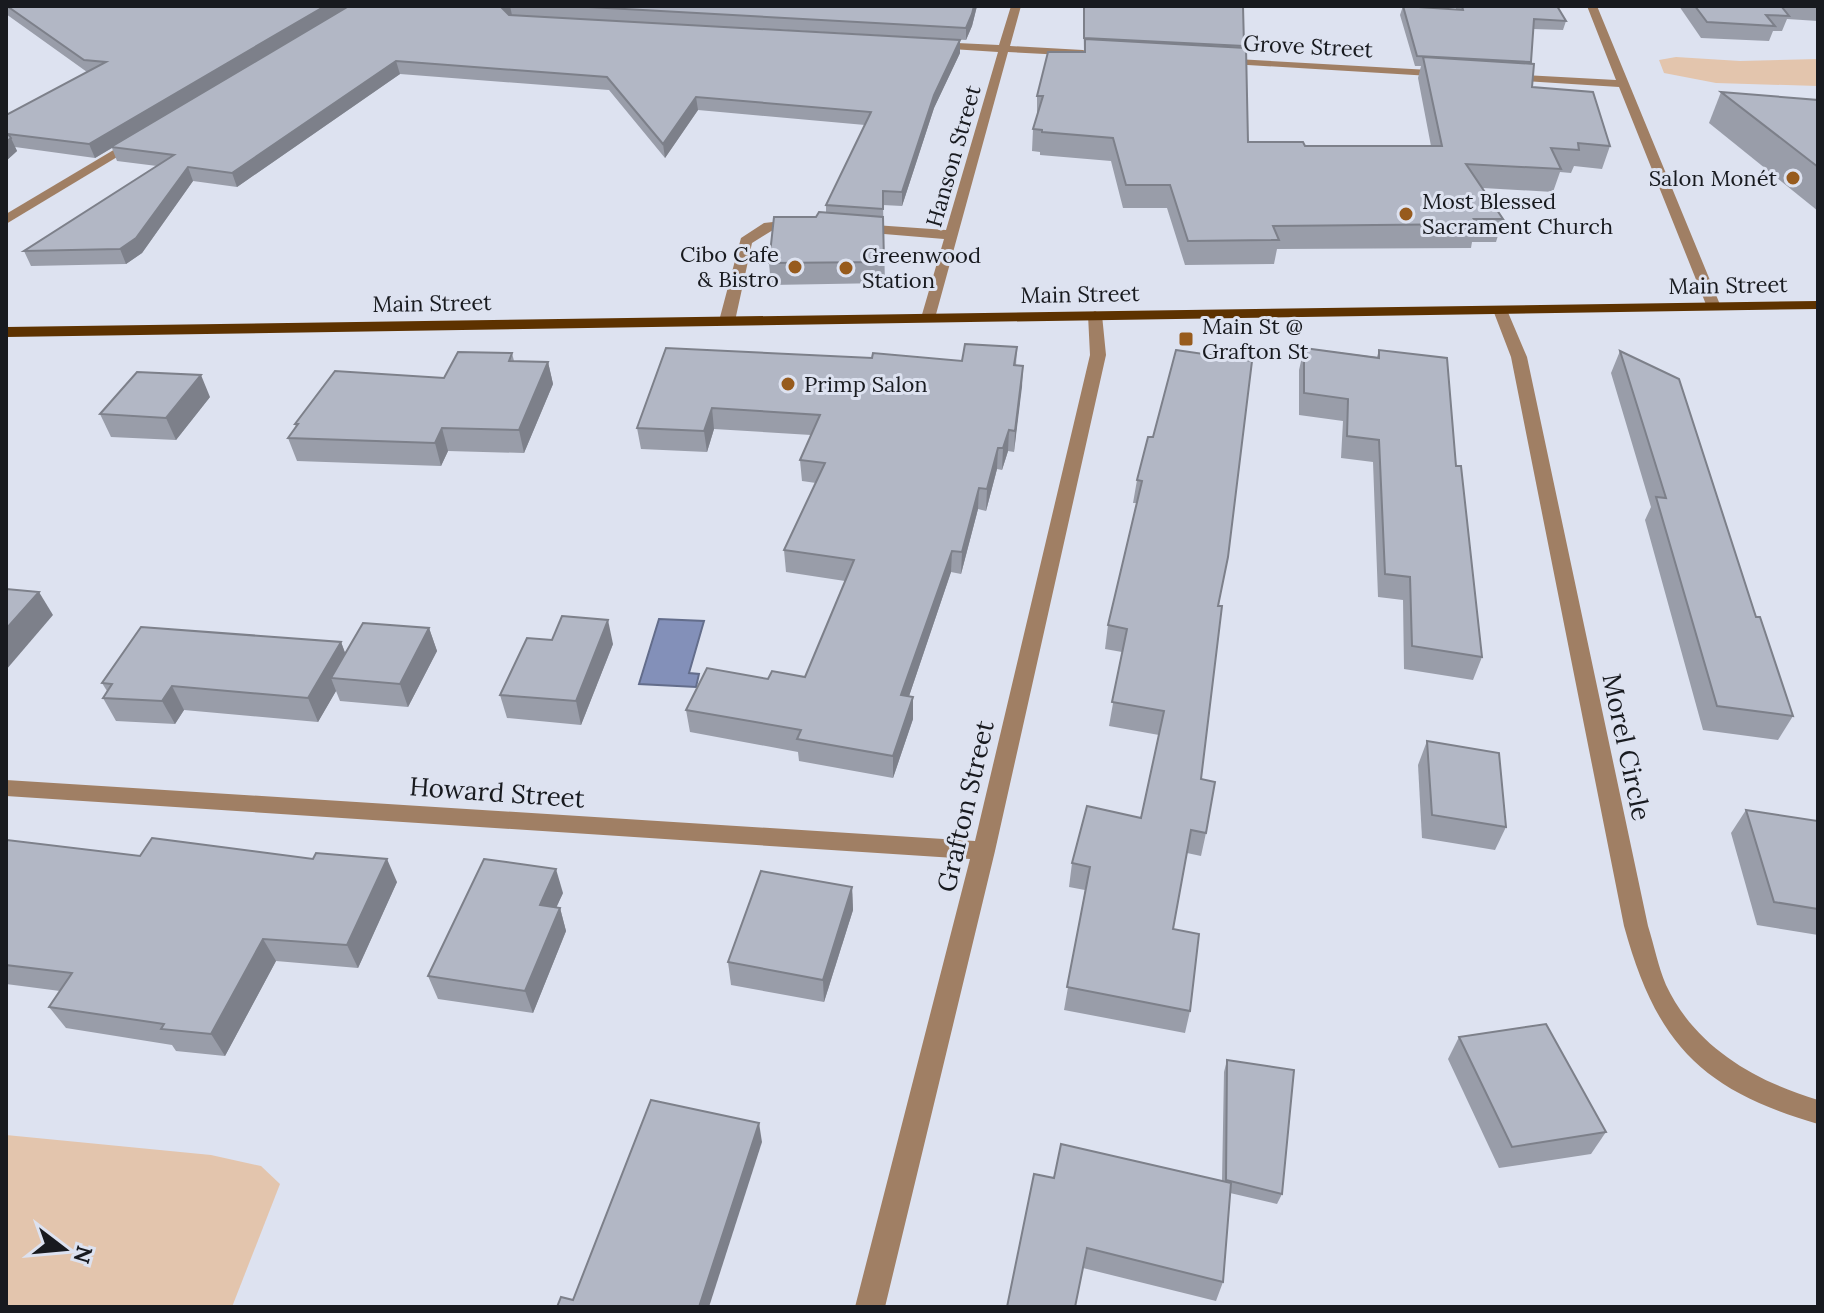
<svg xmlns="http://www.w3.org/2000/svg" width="1824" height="1313" viewBox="0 0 1824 1313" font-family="Lora,serif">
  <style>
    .green { fill: #e3c5ad }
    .water { fill: #8390b9; stroke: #636d8b; stroke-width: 2 }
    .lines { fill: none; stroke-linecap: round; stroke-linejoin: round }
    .minor { fill: #a07f64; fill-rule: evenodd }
    .major { fill: #5d3200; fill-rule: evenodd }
    .wall { fill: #999da9 }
    .shaded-wall { fill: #7d808a }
    .building { fill: #b2b7c5; stroke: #7d808a; stroke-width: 2 }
    .poi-dot { fill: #975b1d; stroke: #dde2f0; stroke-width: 3 }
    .labels { text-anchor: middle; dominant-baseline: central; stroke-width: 6; stroke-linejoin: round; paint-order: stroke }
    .far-street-label { font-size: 22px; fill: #181a1f; stroke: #dde2f0 }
    .far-poi-label { font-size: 22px; fill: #181a1f; stroke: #dde2f0; text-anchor: start }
    .street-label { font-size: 26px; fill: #181a1f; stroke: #dde2f0 }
  </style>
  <rect width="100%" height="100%" fill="#dde2f0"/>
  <g class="green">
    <path d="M1676,57L1740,61L1818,59V86L1716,83L1664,73L1659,60Z"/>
    <path d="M6,1135L211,1155L261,1166L280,1184L232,1307H6Z"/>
  </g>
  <path class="water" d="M659,619L704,621L689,673L699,674L696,687L639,684Z"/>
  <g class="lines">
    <g class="minor">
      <path d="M1011,6H1021L1010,46L1083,50L1089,53L1083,56L1008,52L935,318L928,322L923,321L921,318L944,239L860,232L853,228L860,224L946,230L998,52L936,48L931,45L936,42L999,45Z"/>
      <path d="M1587,6H1597L1721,307L1719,310H1709L1707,307L1619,87L1507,80L1501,77L1507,74L1616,80Z"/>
      <path d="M1219,58L1447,71L1453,74L1447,77L1215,63V59Z"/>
      <path d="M132,139L142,142L6,224V214Z"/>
      <path d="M800,219L807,223L805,226L773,230L752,243L735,321L732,324H722L719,321L741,238L764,223Z"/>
      <path d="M1500,306L1507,310L1527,357L1648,926C1654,945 1658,966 1666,985C1695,1047 1755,1081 1818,1100V1124C1701,1090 1656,1043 1624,926L1511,357L1493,310Z"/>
      <path d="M1095,311L1102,315L1106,355L995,851L885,1307H855L970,859L6,796V780L975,841L1090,355L1088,315Z"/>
    </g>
    <path class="major" d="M1818,301V309L6,337V327Z"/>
  </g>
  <g class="wall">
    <path d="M6,6H977L972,26L966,40L771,29L960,53L934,108L902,206L883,205L885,283L771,285L769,263L816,217L826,212V205L865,125L698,110L665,158L609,90L400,74L237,187L193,181L142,253L126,264L31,266L24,251L157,166L117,161L112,148L95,158L15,147L17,151L6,161V115L87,72L6,14Z"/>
    <path d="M1083,6H1243L1248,142L1305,146H1431L1418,78L1421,66H1415L1400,15L1403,6L1456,9L1455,6H1557L1566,21L1563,30L1533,29L1531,62L1532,87L1610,146L1602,169L1574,166L1571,173L1560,172L1553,192L1483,188L1503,219L1496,242H1472L1471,248L1277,249L1274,264L1185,265L1167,208H1123L1111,161L1040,155V152L1032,151L1033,129L1037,117V96L1084,52Z"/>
    <path d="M1679,6H1818V21L1787,19L1782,31H1773L1769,41L1701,38Z"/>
    <path d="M1721,92L1818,100V211L1709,123Z"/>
    <path d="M1017,347L1016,366H1023L1014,452L1008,451L1002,470L997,469L986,511L978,509L961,574L951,572L909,696L913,719L893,778L799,761L798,752L690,732L686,710L768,679L805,677L845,581L786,572L784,550L816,483L802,481L800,460L811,435L714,429L707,452L641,449L637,428L872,358L962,361Z"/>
    <path d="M1304,348L1377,357L1379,350L1456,466L1482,657L1473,680L1404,669L1403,600L1378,597L1373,462L1341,458L1343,421L1299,415V370Z"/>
    <path d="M1620,351L1756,617L1793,716L1778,740L1703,730L1645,520L1651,507L1611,373Z"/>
    <path d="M512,353L514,361L548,362L553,384L524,453L448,451L441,466L297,461L288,438L296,427L295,424L444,378Z"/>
    <path d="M210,397L176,440L111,437L100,414Z"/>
    <path d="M1148,437L1218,606L1201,779L1206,833L1201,856L1187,853L1173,929L1190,1011L1185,1033L1064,1010L1085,890L1069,887L1072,863L1141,818L1159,735L1109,726L1122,652L1105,649L1108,625L1137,503H1133L1137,480Z"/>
    <path d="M429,628L437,651L408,707L340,701L336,691L318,722L184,710L175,724L116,721L103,698L107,691L102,683L341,642L345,653Z"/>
    <path d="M613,644L581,725L507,718L500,695Z"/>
    <path d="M1427,741L1506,827L1495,850L1422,838L1418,765Z"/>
    <path d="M1746,810L1818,821V935L1757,925L1731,833Z"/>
    <path d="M6,841L140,856L397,882L358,968L276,961L225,1056L176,1051L172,1045L66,1028L49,1007L60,991L6,984Z"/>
    <path d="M852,887L853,910L824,1002L731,985L728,962Z"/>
    <path d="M563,893L556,907L560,908L566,931L533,1013L438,999L428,976Z"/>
    <path d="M1459,1037L1606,1132L1591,1154L1499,1168L1448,1059Z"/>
    <path d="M1227,1060L1282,1194L1277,1204L1230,1193L1223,1282L1216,1301L1083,1268L1054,1178L1222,1181L1224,1072Z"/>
  </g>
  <g class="shaded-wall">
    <path d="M325,6H349L95,158L89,144Z"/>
    <path d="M504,6H510L512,15L504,20L502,8Z"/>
    <path d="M974,6H977L972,26L966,40V28Z"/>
    <path d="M960,40V53L934,108L902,206V192L934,95Z"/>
    <path d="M396,61L400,74L237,187L232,173Z"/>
    <path d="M696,97L698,110L665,158L663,144Z"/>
    <path d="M11,138L17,151L6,161V142Z"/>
    <path d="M188,167L193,181L142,253L126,264L120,249Z"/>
    <path d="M548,362L553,384L524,453L519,430Z"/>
    <path d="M1023,366L1022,387L1014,452L1015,431Z"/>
    <path d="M201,375L210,397L176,440L166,418Z"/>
    <path d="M712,408L714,429L707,452L704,431Z"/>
    <path d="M442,428L448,451L441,466L435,443Z"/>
    <path d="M1009,430L1008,451L1002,470L1003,448Z"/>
    <path d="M998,448L997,469L986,511L987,489Z"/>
    <path d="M979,488L978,509L961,574L962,552Z"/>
    <path d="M952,551L951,572L902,717L901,695Z"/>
    <path d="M39,592L53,615L6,670V629Z"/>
    <path d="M608,620L613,644L581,725L576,701Z"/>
    <path d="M429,628L437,651L408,707L400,684Z"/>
    <path d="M341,642L350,666L331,678L336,691L318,722L308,698Z"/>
    <path d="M172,686L184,710L175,724L162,701Z"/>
    <path d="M913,697V719L893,778V756Z"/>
    <path d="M387,859L397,882L358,968L347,945Z"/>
    <path d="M556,869L563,893L547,928L540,905Z"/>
    <path d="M852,887L853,910L824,1002L823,980Z"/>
    <path d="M560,908L566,931L533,1013L525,991Z"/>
    <path d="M263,939L276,961L225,1056L211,1034Z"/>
    <path d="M759,1123L762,1142L709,1307H699Z"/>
  </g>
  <g class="building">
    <path d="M7,6H325L89,144L8,134L11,138L6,142V115L106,62L84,60Z"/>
    <path d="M349,6H504L502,8L509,15L960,40L934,95L902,192L883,191V209L826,205L871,112L696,97L663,144L607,77L396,61L232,173L188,167L136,238L120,249L24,251L174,155L111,147Z"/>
    <path d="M571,6H974L972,14L966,28Z"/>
    <path d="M1084,6H1243L1244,46L1084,38Z"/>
    <path d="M1403,6L1463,10L1462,6H1557L1566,21L1534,19L1531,62L1417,56Z"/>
    <path d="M1695,6H1781L1789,16L1766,15L1775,26L1707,22Z"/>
    <path d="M1085,39L1246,48L1248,142H1303L1305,146H1442L1423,57L1534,64L1532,87L1593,92L1610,146L1578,143L1579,150L1551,148L1561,169L1466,164L1503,219H1474L1478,224L1273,226L1279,240L1188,241L1170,185H1126L1113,138L1042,132V130L1033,129L1043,96H1037L1048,52H1085Z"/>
    <path d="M1721,92L1818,100V167Z"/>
    <path d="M819,212L883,217L884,262L769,263L774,217H816Z"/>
    <path d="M965,344L1017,347L1014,365L1023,366L1015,431L1009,430L1003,448H998L987,489L979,488L962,552L952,551L901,695L913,697L893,756L797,739L801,730L686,710L707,668L768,679L772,671L805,677L854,560L784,550L825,463L800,460L820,415L712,408L704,431L637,428L666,348L872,358L873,353L962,361Z"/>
    <path d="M1304,348L1379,358V350L1447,358L1456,466H1461L1482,657L1412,646L1410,577L1385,574L1379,440L1347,436L1348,399L1304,393Z"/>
    <path d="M1176,350L1252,361L1228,557L1218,606H1222L1201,779L1215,782L1206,833L1191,830L1173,929L1199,934L1190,1011L1067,987L1090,867L1072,863L1087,806L1141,818L1164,711L1112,702L1127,629L1108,625L1142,481L1137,480L1148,437H1153Z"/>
    <path d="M1620,351L1679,379L1756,617H1760L1793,716L1717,706L1656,497L1666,498Z"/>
    <path d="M458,352L512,353L509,361L548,362L519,430L442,428L435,443L288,438L298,424H295L335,371L444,378Z"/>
    <path d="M137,372L201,375L166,418L100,414Z"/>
    <path d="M6,589L39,592L6,629Z"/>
    <path d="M562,616L608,620L576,701L500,695L527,638L552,640Z"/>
    <path d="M363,623L429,628L400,684L331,678Z"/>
    <path d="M141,627L341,642L308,698L172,686L162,701L103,698L112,684L102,683Z"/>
    <path d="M1427,741L1499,753L1506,827L1432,815Z"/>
    <path d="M1746,810L1818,821V909L1774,902Z"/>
    <path d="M152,838L313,859L316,853L387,859L347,945L263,939L211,1034L161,1029L164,1024L49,1007L72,973L6,965V841L7,840L140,856Z"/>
    <path d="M484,859L556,869L540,905L560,908L525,991L428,976Z"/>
    <path d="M761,871L852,887L823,980L728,962Z"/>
    <path d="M1546,1024L1606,1132L1512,1147L1459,1037Z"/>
    <path d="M1227,1060L1294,1070L1282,1194L1226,1180Z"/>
    <path d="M651,1100L759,1123L699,1307H557L561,1297L573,1300Z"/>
    <path d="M1061,1144L1231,1183L1223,1282L1087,1248L1075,1307H1007L1034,1174L1054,1178Z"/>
  </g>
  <g class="poi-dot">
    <circle cx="1793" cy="178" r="8"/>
    <circle cx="1406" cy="214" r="8"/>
    <circle cx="795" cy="267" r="8"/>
    <circle cx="846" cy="268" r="8"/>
    <rect x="1178" y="331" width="16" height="16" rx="4"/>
    <circle cx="788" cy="384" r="8"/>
  </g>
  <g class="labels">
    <g class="far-street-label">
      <text transform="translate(1308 46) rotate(3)">Grove Street</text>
      <text transform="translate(953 156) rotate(-74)">Hanson Street</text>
      <text transform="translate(1728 285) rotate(-1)">Main Street</text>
      <text transform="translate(1080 294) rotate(-1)">Main Street</text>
      <text transform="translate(432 303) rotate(-1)">Main Street</text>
    </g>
    <g class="far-poi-label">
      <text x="1777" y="178" text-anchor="end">Salon Monét</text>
      <text x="1422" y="201">Most Blessed<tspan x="1422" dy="25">Sacrament Church</tspan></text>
      <text x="779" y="254" text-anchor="end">Cibo Cafe<tspan x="779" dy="25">&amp; Bistro</tspan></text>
      <text x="862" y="255">Greenwood<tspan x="862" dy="25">Station</tspan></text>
      <text x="1202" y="326">Main St @<tspan x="1202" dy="25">Grafton St</tspan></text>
      <text x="804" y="384">Primp Salon</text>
    </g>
    <g class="street-label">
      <text transform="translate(1627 747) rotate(78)">Morel Circle</text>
      <text transform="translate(497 792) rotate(4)">Howard Street</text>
      <text transform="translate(965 806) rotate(-77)">Grafton Street</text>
    </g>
  </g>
  <rect width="1824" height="1313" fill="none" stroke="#181a1f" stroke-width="16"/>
  <g transform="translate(64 1249) rotate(106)" stroke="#dde2f0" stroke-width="6" paint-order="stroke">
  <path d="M0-6L14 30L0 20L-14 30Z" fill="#181a1f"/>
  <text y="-12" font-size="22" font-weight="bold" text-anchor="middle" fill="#181a1f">N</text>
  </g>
</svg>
